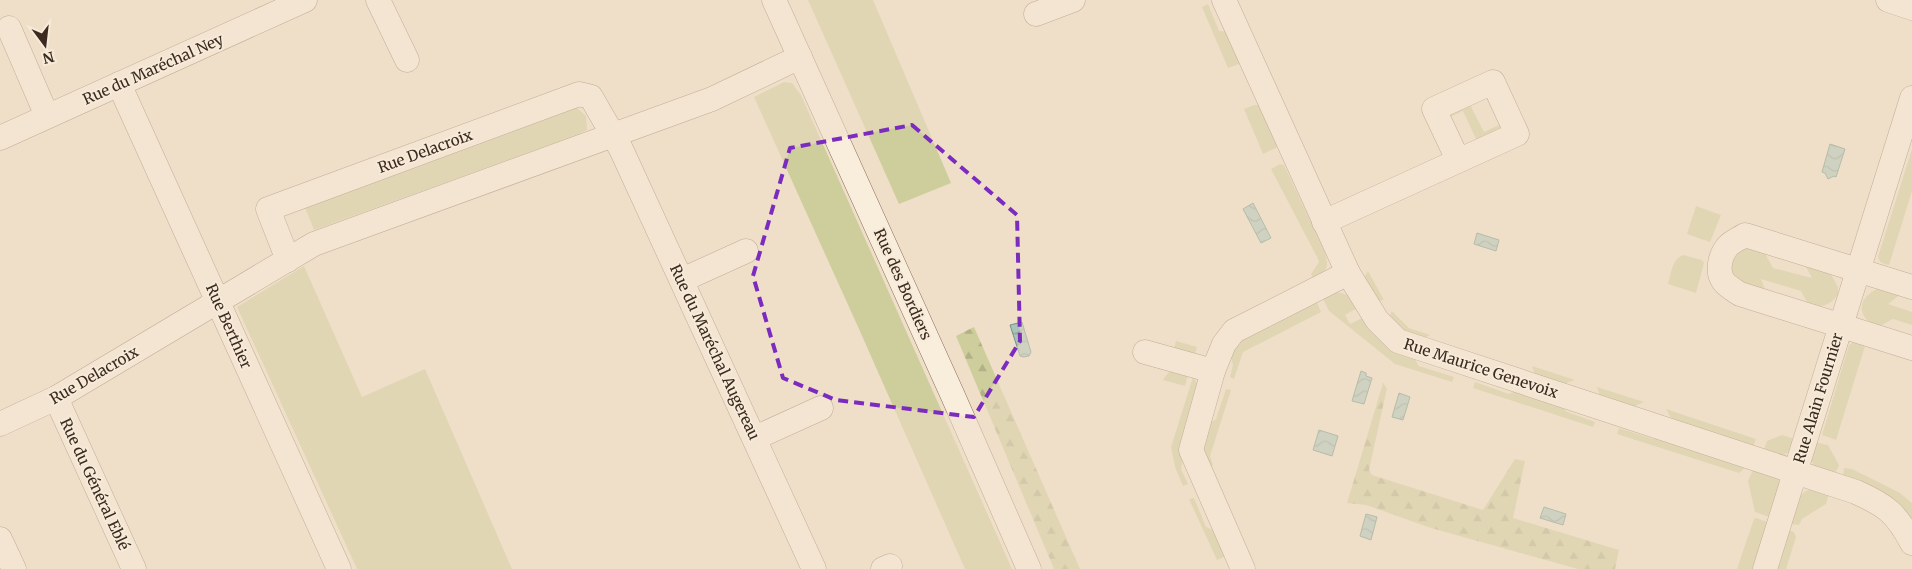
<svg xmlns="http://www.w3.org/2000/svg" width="1912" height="569" viewBox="0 0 1912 569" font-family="Merriweather,serif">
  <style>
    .grass { fill: #cecd9c }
    .forest { fill: url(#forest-firs) }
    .water { fill: url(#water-waves); stroke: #709285 }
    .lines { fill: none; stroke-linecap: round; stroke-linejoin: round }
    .minor-casing { stroke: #8c705d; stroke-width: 25 }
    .minor { stroke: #f9eddc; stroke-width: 24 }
    .marked { fill: none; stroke: #7b2cbf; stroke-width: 4; stroke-dasharray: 10 6; stroke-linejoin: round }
    .labels { text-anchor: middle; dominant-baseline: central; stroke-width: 4; stroke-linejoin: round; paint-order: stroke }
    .street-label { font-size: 15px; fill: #3c2a20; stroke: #f6ead8 }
  </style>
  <defs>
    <pattern id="forest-firs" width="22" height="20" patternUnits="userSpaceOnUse" patternTransform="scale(1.25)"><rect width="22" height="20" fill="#cecd9c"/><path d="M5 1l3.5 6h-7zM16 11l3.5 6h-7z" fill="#b2b086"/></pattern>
    <pattern id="water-waves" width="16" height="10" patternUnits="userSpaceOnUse" patternTransform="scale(1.25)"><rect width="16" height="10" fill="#a9c3b8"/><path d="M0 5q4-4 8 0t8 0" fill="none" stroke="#8b9f95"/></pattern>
  </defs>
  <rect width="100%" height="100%" fill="#efdfc9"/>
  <g class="grass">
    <path d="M808,0H873L951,183L899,204Z"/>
    <path d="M1208,4L1219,31L1230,32L1241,59L1239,64L1228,68L1202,7Z"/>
    <path d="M784,82L792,83L801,95L1012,569H965L859,329L754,97Z"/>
    <path d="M1467,99L1484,132L1499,125L1500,127L1498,133L1478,143L1463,111L1448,118V108Z"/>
    <path d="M1254,105H1261L1278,144L1276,148L1263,154L1244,109Z"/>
    <path d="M576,107L586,116L587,130L577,135L314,230L304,205Z"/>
    <path d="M1912,149V191L1889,265C1883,264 1880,263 1878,257Z"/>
    <path d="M1280,164L1284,165L1325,252C1329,268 1328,270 1314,280L1311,274L1319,262L1317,257L1271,169Z"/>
    <path d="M1696,206L1721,215L1710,242L1687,234Z"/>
    <path d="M1745,246H1761L1773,268L1812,278L1805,265L1831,274L1838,287V295C1830,305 1822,308 1809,306L1801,291L1761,279L1766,292L1765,297L1732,275C1730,261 1735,256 1745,246Z"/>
    <path d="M1683,255L1702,260L1704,263L1696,293L1668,284C1671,274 1672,259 1683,255Z"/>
    <path d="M304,266L362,397L425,369L512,569H357L237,307Z"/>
    <path d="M1368,271L1384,300L1377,301L1364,277Z"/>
    <path d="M1877,289H1883L1901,294L1888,304L1912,312V325L1893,319L1878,327C1857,318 1856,299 1877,289Z"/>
    <path d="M1329,292C1345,292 1350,295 1359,307L1345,315L1350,324L1366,316L1412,355L1419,366L1454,377L1452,382L1395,364L1329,311L1321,295Z"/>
    <path d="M1315,298L1321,312L1243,352L1234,379L1230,377L1233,365L1230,353L1235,342Z"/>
    <path d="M1392,311L1409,328L1430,335L1421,340L1402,333L1388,319Z"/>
    <path d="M1176,341L1197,347L1193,361L1174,349Z"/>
    <path d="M1854,342L1865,346L1836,440L1822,435L1849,345Z"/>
    <path d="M1532,366L1575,380L1564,384L1535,375Z"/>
    <path d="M1171,371L1188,375L1185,386L1163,380L1167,374Z"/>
    <path d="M1193,377L1198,384L1181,469L1188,484L1183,486L1175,467L1171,447Z"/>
    <path d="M1475,382L1509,394L1519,389L1563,404L1565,411L1595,422L1593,427L1473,388Z"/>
    <path d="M1597,387L1644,402L1633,407L1600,396Z"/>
    <path d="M1226,389L1231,390L1210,456L1213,465L1206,469L1200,449L1207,425L1216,419Z"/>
    <path d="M1666,409L1756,439L1753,447L1671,418Z"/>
    <path d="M1619,428L1653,439L1662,435L1747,463L1743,470L1739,473L1617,434Z"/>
    <path d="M1782,435L1795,439C1789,459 1782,456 1763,452L1767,441Z"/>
    <path d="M1814,442L1828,445L1839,465L1835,474C1813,468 1807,465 1814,442Z"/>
    <path d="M1755,465L1779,478L1780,487L1772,518L1755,512L1748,481Z"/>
    <path d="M1844,468L1852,469L1900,493L1912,503V524L1843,476Z"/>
    <path d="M1815,487L1830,490L1826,504L1802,519L1799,525L1788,524C1793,508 1797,492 1815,487Z"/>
    <path d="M1194,498L1206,527L1216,531L1225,554L1224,557L1217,560L1189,499Z"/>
    <path d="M1756,518L1770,523L1755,569H1737L1754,519Z"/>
    <path d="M1786,529L1794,532L1796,537L1786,569H1772Z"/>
  </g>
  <g class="forest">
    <path d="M974,327L1080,569H1054L956,336Z"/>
    <path d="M1383,383L1387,388L1369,470L1372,475L1483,510L1515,459L1525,461L1513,518L1619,550L1615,569H1578L1431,528L1366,505L1347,503Z"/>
  </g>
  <g class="water">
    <path d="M1830,144L1845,149L1836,177L1834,176L1828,179L1825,173L1822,172Z"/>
    <path d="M1253,203L1271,238L1261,243L1243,209Z"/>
    <path d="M1477,233L1499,240L1496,251L1474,244Z"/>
    <path d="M1022,322L1031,352L1029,356L1023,357L1020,356L1010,325Z"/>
    <path d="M1361,371L1366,373V376L1372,378L1364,404L1352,401Z"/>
    <path d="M1399,393L1410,397L1403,420L1392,417Z"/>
    <path d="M1319,430L1338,436L1332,456L1313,450Z"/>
    <path d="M1544,507L1566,514L1563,525L1540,518Z"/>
    <path d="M1366,514L1377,517L1371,540L1360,536Z"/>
  </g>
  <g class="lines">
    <g class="minor-casing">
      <g id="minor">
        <path d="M378,0L407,60"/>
        <path d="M774,0L953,396L1029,569"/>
        <path d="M1224,0L1348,273L1377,320L1398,341L1856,492C1887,506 1896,513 1912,543"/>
        <path d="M1888,0L1912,8"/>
        <path d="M1036,14L1073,0"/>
        <path d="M9,28L47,116"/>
        <path d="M119,84L339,569"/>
        <path d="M0,138L305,0"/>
        <path d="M1324,222L1517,134L1493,82L1434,109L1458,160"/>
        <path d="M288,260L268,209L579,94L591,97L621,149L814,569"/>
        <path d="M682,280L746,251"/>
        <path d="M1912,287L1745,235C1739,239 1733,241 1728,246C1720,255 1716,272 1724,282C1728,287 1734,290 1740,294L1912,348"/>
        <path d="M1145,352L1213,371"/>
        <path d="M56,398L134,569"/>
        <path d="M0,424L56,398L314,244L712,99L800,57"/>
        <path d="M755,438L821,408"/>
        <path d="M0,539L14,569"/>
        <path d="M883,569L890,566"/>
        <path d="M1243,569L1191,450L1213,371L1224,344L1234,331L1348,273"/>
        <path d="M1765,569L1912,98"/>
      </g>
    </g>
    <use href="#minor" class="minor"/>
  </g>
  <path d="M0 0H1912V569H0ZM912,125L1017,215L1020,341L974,417L836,400L783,378L753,276L790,148Z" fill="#efdfc9" fill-opacity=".55" fill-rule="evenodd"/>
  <path class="marked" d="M912,125L1017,215L1020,341L974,417L836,400L783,378L753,276L790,148Z"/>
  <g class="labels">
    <g class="street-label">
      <text transform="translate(153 69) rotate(-24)">Rue du Maréchal Ney</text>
      <text transform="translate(425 151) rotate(-20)">Rue Delacroix</text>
      <text transform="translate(903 284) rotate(66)">Rue des Bordiers</text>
      <text transform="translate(229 326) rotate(66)">Rue Berthier</text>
      <text transform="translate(715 352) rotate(65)">Rue du Maréchal Augereau</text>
      <text transform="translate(1481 368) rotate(18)">Rue Maurice Genevoix</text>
      <text transform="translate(94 375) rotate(-30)">Rue Delacroix</text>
      <text transform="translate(1818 398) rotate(-73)">Rue Alain Fournier</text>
      <text transform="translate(95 484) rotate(65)">Rue du Général Eblé</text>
    </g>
  </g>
  <g transform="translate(45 45) rotate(165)" stroke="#f6ead8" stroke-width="4" paint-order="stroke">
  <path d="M0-4L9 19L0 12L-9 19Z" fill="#3c2a20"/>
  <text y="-8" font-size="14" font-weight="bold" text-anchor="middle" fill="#3c2a20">N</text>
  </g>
</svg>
